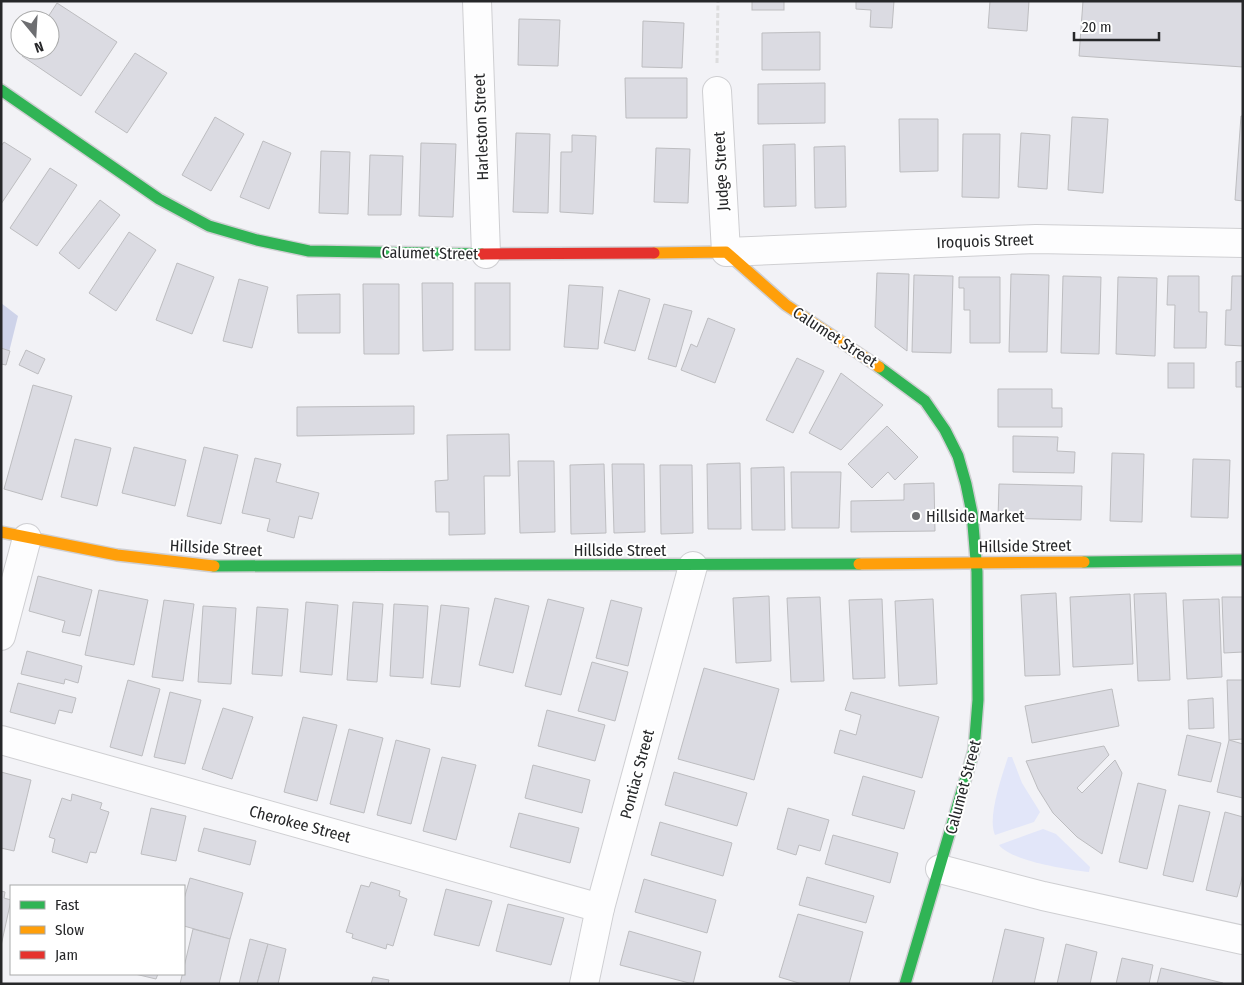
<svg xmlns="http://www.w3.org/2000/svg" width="1244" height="985" viewBox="0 0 1244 985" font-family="'Fira Sans Condensed',sans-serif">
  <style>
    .green { fill: #e2e6f9 }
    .forest { fill: #ced3e9 }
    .building { fill: #dbdbe2; stroke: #bdbdc0 }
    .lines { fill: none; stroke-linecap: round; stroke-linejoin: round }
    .street-casing { stroke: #cfcfd2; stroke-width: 30 }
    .fast-casing { stroke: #cfcfd2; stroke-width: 14 }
    .slow-casing { stroke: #cfcfd2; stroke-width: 14 }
    .jam-casing { stroke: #cfcfd2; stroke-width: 14 }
    .path { stroke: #ddddde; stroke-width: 3; stroke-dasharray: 5 2.5; stroke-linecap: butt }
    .street { stroke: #fdfdfe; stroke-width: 28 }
    .fast { stroke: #30b455; stroke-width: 11 }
    .slow { stroke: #ff9f0a; stroke-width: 11 }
    .jam { stroke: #e5322d; stroke-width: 11 }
    .poi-dot { fill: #6d6e71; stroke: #fff; stroke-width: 2 }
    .labels { text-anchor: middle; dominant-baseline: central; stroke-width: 4; stroke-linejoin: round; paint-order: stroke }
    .street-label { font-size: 16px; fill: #262729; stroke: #fff }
    .poi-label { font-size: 16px; fill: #262729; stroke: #fff; text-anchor: start }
  </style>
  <rect width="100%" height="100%" fill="#f2f2f6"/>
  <g class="green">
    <path d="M1008,757H1012L1022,783L1040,812L1034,822L995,835C987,818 1002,776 1008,757Z"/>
    <path d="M1043,829L1056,834L1090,867L1089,872C1069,870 1011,861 999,845Z"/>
  </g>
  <path class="forest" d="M1,303L18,316L9,352L1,350Z"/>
  <g class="building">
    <rect x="752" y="1" width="32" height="9"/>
    <path d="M856,1H894L892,28L870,27L871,10L856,9Z"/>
    <path d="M990,1H1029L1027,31L988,28Z"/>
    <path d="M1083,1H1243V67L1079,56Z"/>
    <path d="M57,3L117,42L81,96L22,56L26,50H50V20H46Z"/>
    <path d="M519,19L560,20L558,66L518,65Z"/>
    <path d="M643,21L684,23L682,68L642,67Z"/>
    <path d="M820,32V70H762V33Z"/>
    <path d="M135,53L167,73L127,133L95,112Z"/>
    <path d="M625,78H687V118H626Z"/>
    <path d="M825,83V123L758,124V84Z"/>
    <path d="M1241,116H1243V201L1235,200Z"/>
    <path d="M215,117L244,134L211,191L182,175Z"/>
    <path d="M1072,117L1108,119L1103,193L1068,190Z"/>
    <path d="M899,119H938V171L900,172Z"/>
    <path d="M516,133L550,134L548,213L513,212Z"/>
    <path d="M1021,133L1050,135L1047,189L1018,187Z"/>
    <path d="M963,134H1000L999,198L962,197Z"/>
    <path d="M572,135L596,136L593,214L560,212L561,152H572Z"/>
    <path d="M263,141L291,153L269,209L240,197Z"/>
    <path d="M4,142L31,159L1,204V146Z"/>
    <path d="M421,143L456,144L453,217L419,216Z"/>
    <path d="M795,144L796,206L764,207L763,145Z"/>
    <path d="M845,146L846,207L815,208L814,147Z"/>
    <path d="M656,148L690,149L688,203L654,202Z"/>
    <path d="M321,151L350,152L348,214L319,213Z"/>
    <path d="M370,155L403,156L401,215H368Z"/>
    <path d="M50,168L77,185L37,246L10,228Z"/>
    <path d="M100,200L120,215L79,269L59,253Z"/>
    <path d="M129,232L156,250L116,311L89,293Z"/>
    <path d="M177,263L214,277L192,334L156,320Z"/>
    <path d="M877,273L909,274L907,351L875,327Z"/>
    <path d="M1011,274L1049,275L1047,352H1009Z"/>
    <path d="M914,275L953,276L951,353L912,352Z"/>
    <path d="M1063,276L1101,277L1099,354L1061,353Z"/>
    <path d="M1168,276H1199V312H1207L1206,348H1174L1175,305H1167Z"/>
    <path d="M1232,276H1243V346L1225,345L1226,310H1231Z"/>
    <path d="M959,277H1000V343H970V310H964V288H959Z"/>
    <path d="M1118,277L1157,278L1155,356L1116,354Z"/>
    <path d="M239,279L268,287L252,348L223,341Z"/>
    <path d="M422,283H453V350L423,351Z"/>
    <rect x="475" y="283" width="35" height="67"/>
    <path d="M363,284H399V354H364Z"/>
    <path d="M569,285L603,287L598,349L564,347Z"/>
    <path d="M619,290L650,299L635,351L604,343Z"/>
    <path d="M340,294V333H298L297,295Z"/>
    <path d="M664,304L692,311L676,367L648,359Z"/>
    <path d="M708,318L735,329L715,383L681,370L691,344L697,347Z"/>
    <path d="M1,348L10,351L6,365L1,364Z"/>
    <path d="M26,350L45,359L38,374L19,365Z"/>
    <path d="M797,358L824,371L793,433L766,420Z"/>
    <path d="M1243,361V387H1236V362Z"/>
    <rect x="1168" y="363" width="26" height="25"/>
    <path d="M841,373L883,405L841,450L809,433Z"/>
    <path d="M33,385L72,396L42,500L4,489Z"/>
    <path d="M998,389H1052V408H1062V427H998Z"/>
    <path d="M414,406V434L297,436V407Z"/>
    <path d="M887,426L918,457L895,480L888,472L872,488L848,464Z"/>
    <path d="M509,434L510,476H484L485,534L449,535V512H436L435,481L448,480L447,435Z"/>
    <path d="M1013,436L1058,437L1057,451L1075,452L1074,473L1013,472Z"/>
    <path d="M75,439L111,448L97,506L61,497Z"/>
    <path d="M134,447L186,460L175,506L122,493Z"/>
    <path d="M204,447L238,455L221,524L187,516Z"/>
    <path d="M1112,453L1144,454L1142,522L1110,521Z"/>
    <path d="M255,458L281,464L276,482L319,493L312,519L299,516L294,538L267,531L270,519L242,513Z"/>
    <path d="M1193,459L1230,460L1228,518L1191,517Z"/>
    <path d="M518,461H554L555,532L520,533Z"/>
    <path d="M740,463L741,529H708L707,464Z"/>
    <path d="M604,464L606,533L571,534L570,465Z"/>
    <path d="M612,464H644L645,532L614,533Z"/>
    <path d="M660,465H692L693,533L661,534Z"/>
    <path d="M784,467L785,530H752L751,468Z"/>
    <path d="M791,472H841L839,528H792Z"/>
    <path d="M934,483L935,531L851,532V501L904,500V484Z"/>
    <path d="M999,484L1082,486L1081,520L998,518Z"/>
    <path d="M38,576L92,590L80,636L62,632L65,621L29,611Z"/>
    <path d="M99,590L148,600L134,665L85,655Z"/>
    <path d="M1056,593L1060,675L1025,676L1021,595Z"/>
    <path d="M1166,593L1170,680L1138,681L1134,594Z"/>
    <path d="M1130,594L1133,664L1073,667L1070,597Z"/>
    <path d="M769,596L771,661L736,663L733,598Z"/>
    <path d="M820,597L824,681L791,682L787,598Z"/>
    <path d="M1222,597H1243V652L1224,653Z"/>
    <path d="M495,598L529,606L513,673L479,665Z"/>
    <path d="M548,599L584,608L561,695L525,686Z"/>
    <path d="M882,599L885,678L853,679L849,600Z"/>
    <path d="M933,599L937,684L899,686L895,601Z"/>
    <path d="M1219,599L1222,677L1187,679L1183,600Z"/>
    <path d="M164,600L194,604L183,681L152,677Z"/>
    <path d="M611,600L642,608L628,666L596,658Z"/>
    <path d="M306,602L338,605L332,675L300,672Z"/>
    <path d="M353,602L383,604L377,682L347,680Z"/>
    <path d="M394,604L428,606L423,678L390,676Z"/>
    <path d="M441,605L469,608L460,687L431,684Z"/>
    <path d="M203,606L236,608L231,684L198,682Z"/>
    <path d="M257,607L288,609L282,676L252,674Z"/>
    <path d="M27,651L82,666L78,683L65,679L64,684L21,674Z"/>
    <path d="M592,662L628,672L615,721L578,711Z"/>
    <path d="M704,668L779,689L754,780L678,759Z"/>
    <path d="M128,680L160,689L142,756L110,747Z"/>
    <path d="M1227,680H1243V739L1229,740Z"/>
    <path d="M18,683L76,698L72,713L59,710L55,724L10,712Z"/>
    <path d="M1112,689L1119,726L1032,743L1025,706Z"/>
    <path d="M170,692L201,700L185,764L154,757Z"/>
    <path d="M851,692L939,717L922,778L834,753L840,730L856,735L861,715L845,710Z"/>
    <path d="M1213,698L1214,728L1189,729L1188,700Z"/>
    <path d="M223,708L253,717L232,779L202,769Z"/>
    <path d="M547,710L605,725L595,761L538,746Z"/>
    <path d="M303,717L337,725L317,801L284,792Z"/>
    <path d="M349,729L383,738L364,813L330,804Z"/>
    <path d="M1187,735L1221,743L1211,782L1178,775Z"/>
    <path d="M396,740L430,749L411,824L377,815Z"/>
    <path d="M1229,740L1243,744V798L1217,792Z"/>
    <path d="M1104,746L1109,755L1077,788L1082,793L1115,760L1122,773L1102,854L1077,837L1053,813L1038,789L1026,761Z"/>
    <path d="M442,757L476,765L456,840L423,831Z"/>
    <path d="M533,765L590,780L582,813L525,798Z"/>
    <path d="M1,772L31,780L14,851L1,848Z"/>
    <path d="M674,772L747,793L737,826L665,805Z"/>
    <path d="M863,776L915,791L904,829L852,815Z"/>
    <path d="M1138,783L1166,790L1147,869L1119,862Z"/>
    <path d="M72,794L102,803L100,809L109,812L96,853L90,852L87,863L52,852L55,839L49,837L62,798L71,801Z"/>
    <path d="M1179,805L1210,812L1193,882L1163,875Z"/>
    <path d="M151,808L186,816L176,861L141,854Z"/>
    <path d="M788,808L829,820L820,851L799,845L796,855L777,849Z"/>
    <path d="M1225,812L1243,817V874L1237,897L1206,890Z"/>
    <path d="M519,813L579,828L570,863L510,847Z"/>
    <path d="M660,822L732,843L723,876L651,855Z"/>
    <path d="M204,828L256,841L250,865L198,851Z"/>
    <path d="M833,835L898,853L890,883L825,864Z"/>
    <path d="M807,877L874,896L866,923L799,905Z"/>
    <path d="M190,878L243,893L230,939L184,926V899Z"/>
    <path d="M644,879L716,900L707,933L635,912Z"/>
    <path d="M371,882L400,891L399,896L407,899L393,946L387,944L386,949L352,938L353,934L346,932L361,885L369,887Z"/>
    <path d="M446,889L492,901L479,946L434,935Z"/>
    <path d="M1,891L5,892L4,898L11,900L1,946Z"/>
    <path d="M508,904L564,918L551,965L496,951Z"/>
    <path d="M798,914L863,932L849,984H802L779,977Z"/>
    <path d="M193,929L230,939L219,984H180Z"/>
    <path d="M1005,929L1044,938L1034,984H992Z"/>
    <path d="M629,931L701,952L693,984L620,965Z"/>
    <path d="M250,939L268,944L257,984H239Z"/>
    <path d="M268,944L286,949L278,984H257Z"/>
    <path d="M1066,944L1097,952L1090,984H1057Z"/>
    <path d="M1122,958L1153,965L1149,984H1116Z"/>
    <path d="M1161,968L1223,983V984H1157Z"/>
    <path d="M135,974H158L156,979Z"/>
    <path d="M373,977L389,980L388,984H371Z"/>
  </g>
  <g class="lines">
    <g class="street-casing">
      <g id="street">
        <path d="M477,1L486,254"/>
        <path d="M717,91L726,252L1036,239L1243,243"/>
        <path d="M1,636L27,538"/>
        <path d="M1,740L600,908"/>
        <path d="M940,869L1043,896L1243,940"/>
        <path d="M584,984L600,908L693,566"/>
      </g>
    </g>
    <g class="fast-casing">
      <g id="fast">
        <path d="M1,90L159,199L209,226L257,240L309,251L482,254"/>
        <path d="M879,367L925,401L945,430L958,456L966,484L972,513L977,572L978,700L974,750L905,984"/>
        <path d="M1084,562L1243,560"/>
        <path d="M214,566L859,564"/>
      </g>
    </g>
    <g class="slow-casing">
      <g id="slow">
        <path d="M654,253L726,252L786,305L879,367"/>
        <path d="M1,532L117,555L214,566"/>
        <path d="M859,564L1084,562"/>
      </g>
    </g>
    <g class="jam-casing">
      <path id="jam" d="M482,254L654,253"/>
    </g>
    <path class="path" d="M717,63L718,1"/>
    <use href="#street" class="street"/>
    <use href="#fast" class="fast"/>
    <use href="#slow" class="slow"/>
    <use href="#jam" class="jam"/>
  </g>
  <circle class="poi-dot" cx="916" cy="516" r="5"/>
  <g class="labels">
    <g class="street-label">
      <text transform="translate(481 127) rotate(-92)">Harleston Street</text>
      <text transform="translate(721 171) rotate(-93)">Judge Street</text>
      <text transform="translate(985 241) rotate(-2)">Iroquois Street</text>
      <text transform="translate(430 253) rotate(1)">Calumet Street</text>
      <text transform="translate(835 337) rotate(33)">Calumet Street</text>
      <text transform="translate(1025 546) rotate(-1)">Hillside Street</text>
      <text transform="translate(216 548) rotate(3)">Hillside Street</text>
      <text x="620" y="550">Hillside Street</text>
      <text transform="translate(637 774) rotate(-75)">Pontiac Street</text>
      <text transform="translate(963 787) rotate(-75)">Calumet Street</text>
      <text transform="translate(300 824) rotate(15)">Cherokee Street</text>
    </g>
    <g class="poi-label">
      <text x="926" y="516">Hillside Market</text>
    </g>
  </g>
  <rect width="1244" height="985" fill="none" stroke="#262729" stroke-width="5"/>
  <rect x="10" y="885" width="175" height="90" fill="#ffffff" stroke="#a8a9a9"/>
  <rect x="20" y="901" width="25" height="8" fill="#30b455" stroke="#a8a9a9"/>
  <text x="55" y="910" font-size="15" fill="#262729">Fast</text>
  <rect x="20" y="926" width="25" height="8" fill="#ff9f0a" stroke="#a8a9a9"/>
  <text x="55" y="935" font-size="15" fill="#262729">Slow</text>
  <rect x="20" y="951" width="25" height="8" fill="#e5322d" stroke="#a8a9a9"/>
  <text x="55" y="960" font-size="15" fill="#262729">Jam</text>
  <g transform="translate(35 35) rotate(162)"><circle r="24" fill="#ffffff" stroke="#a8a9a9"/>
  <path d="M0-4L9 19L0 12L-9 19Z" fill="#6d6e71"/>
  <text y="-8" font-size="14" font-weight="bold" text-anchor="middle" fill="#262729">N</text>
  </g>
  <path d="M1074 32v8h85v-8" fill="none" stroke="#262729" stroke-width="2.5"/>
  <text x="1082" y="32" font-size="15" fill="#262729" stroke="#ffffff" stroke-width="4" paint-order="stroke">20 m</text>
</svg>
